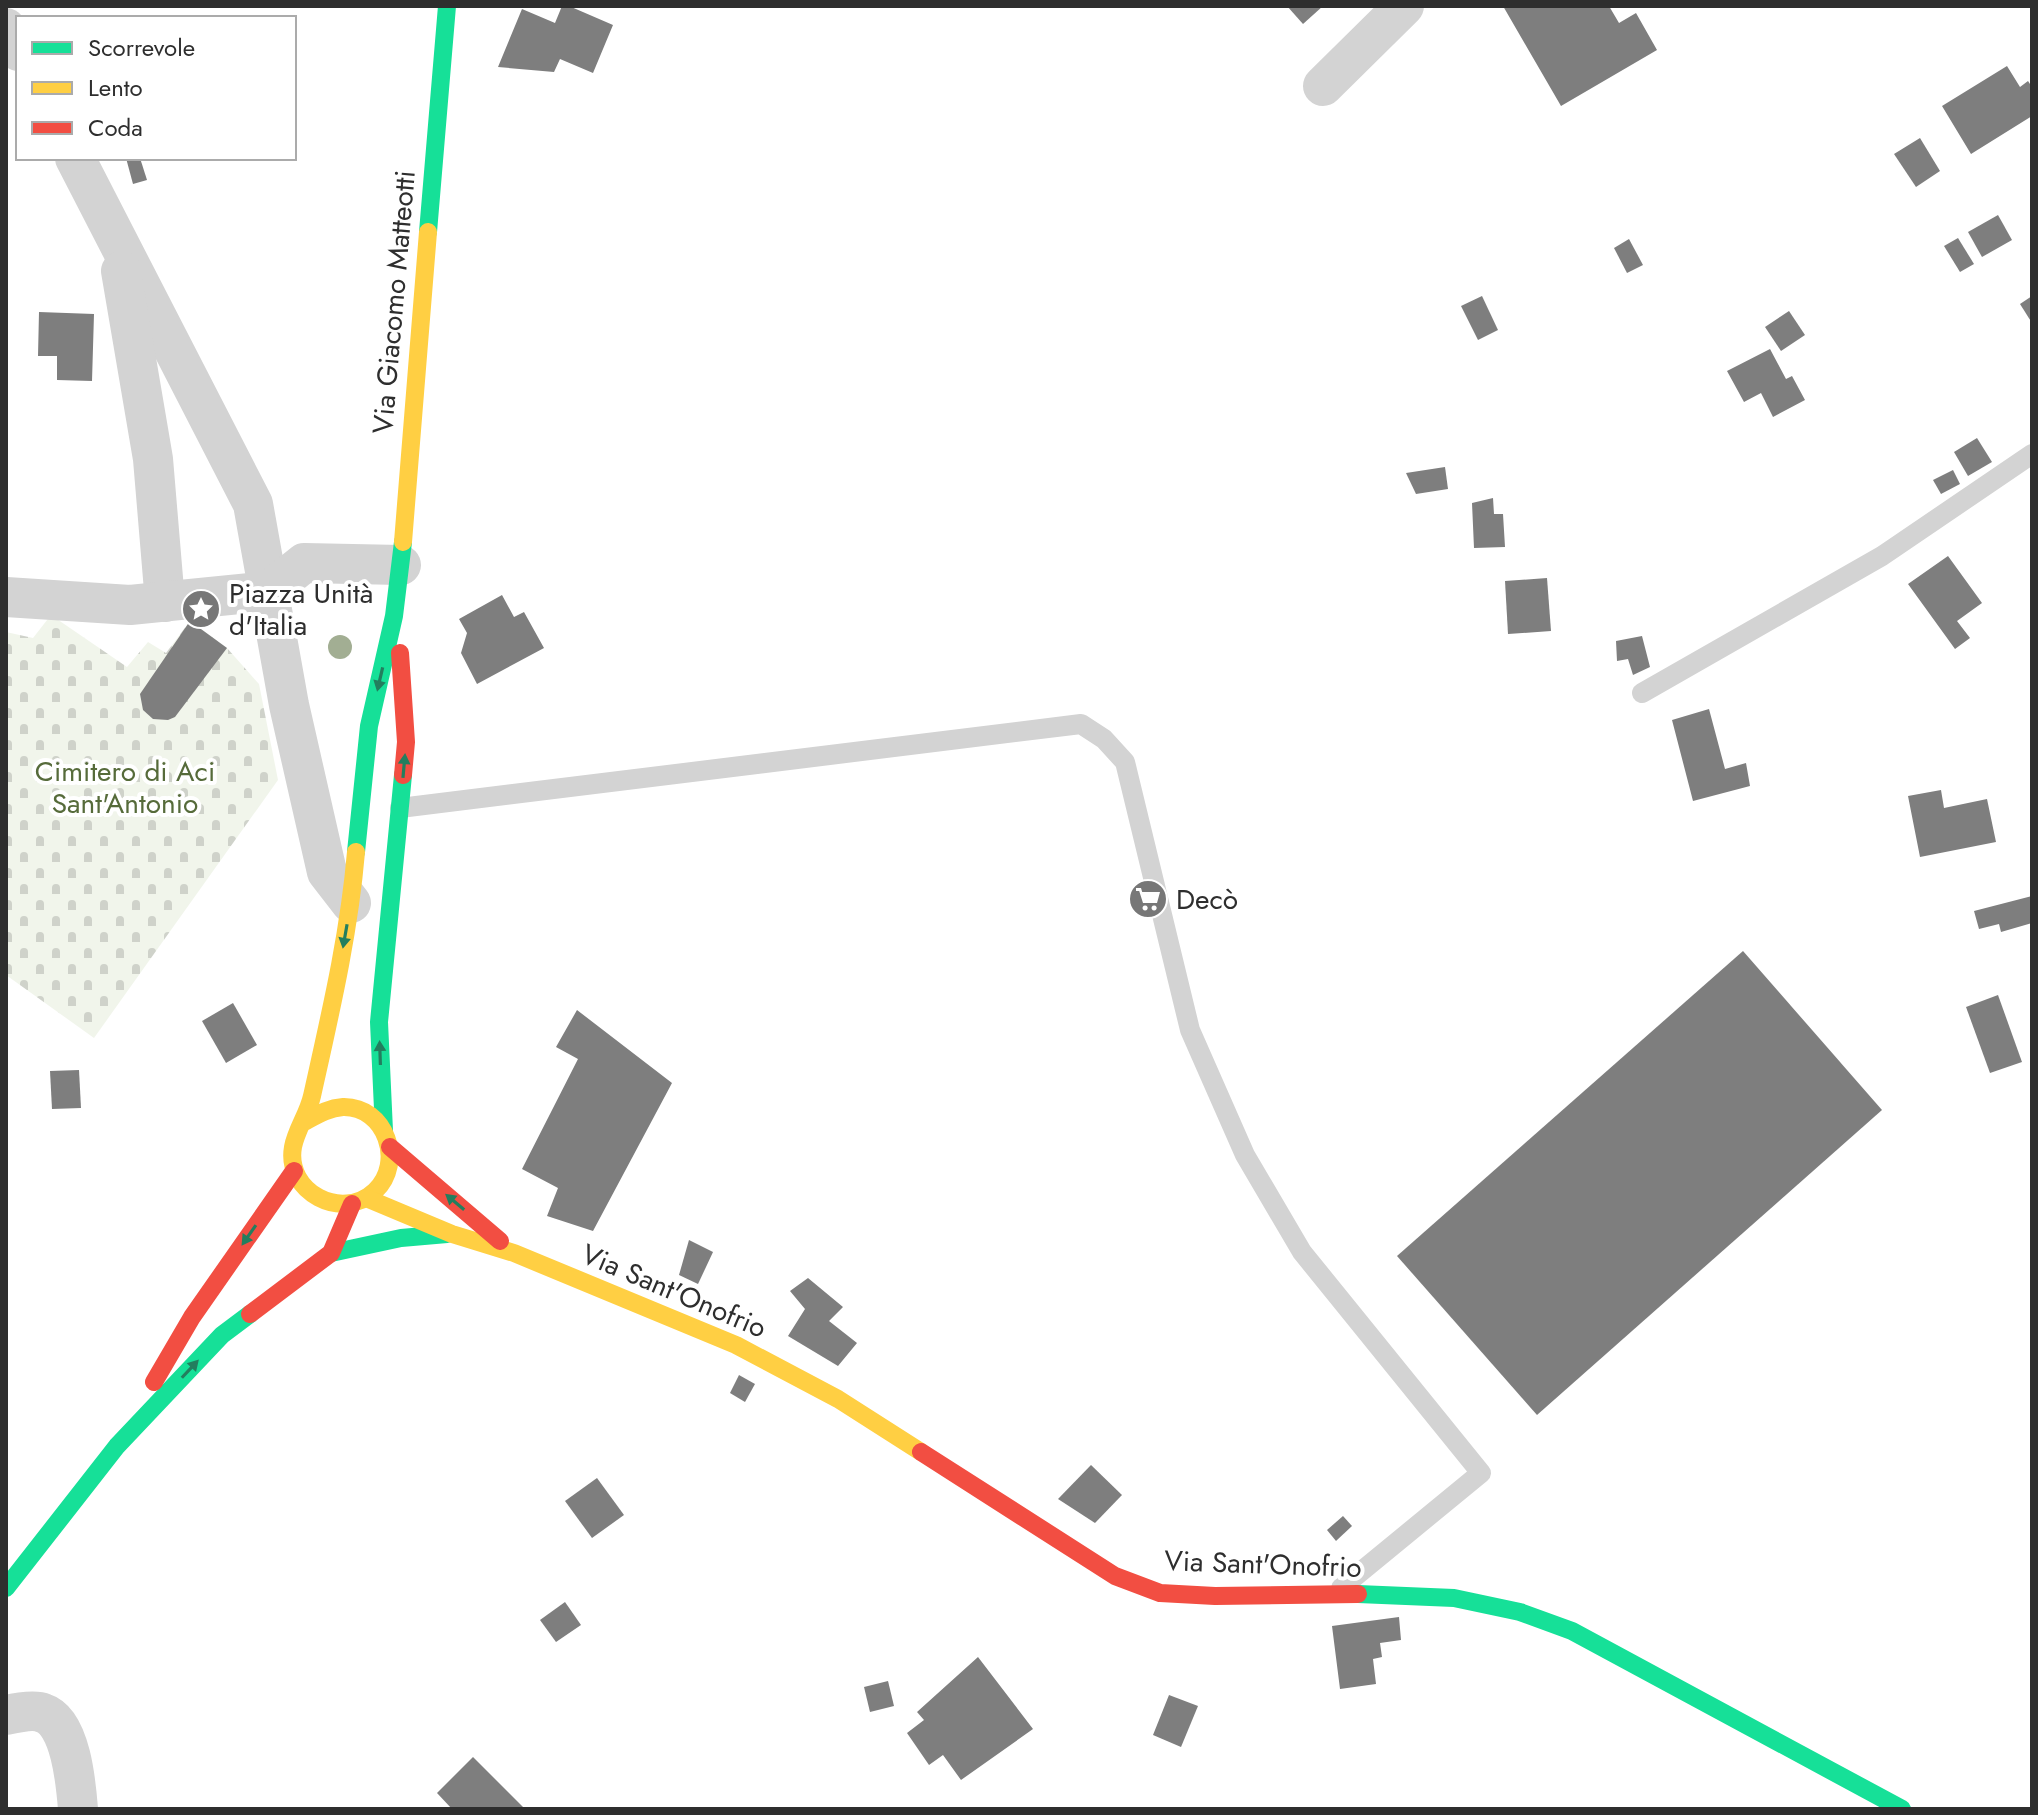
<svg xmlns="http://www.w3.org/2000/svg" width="2038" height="1815" viewBox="0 0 2038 1815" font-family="Jost,sans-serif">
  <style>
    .cemetery { fill: url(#cemetery-stones) }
    .building { fill: #7e7e7e }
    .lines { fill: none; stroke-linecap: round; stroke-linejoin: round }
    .lane { stroke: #d3d3d3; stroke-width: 20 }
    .street { stroke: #d3d3d3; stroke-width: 40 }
    .fast { stroke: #16e098; stroke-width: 18 }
    .slow { stroke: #ffcf43; stroke-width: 18 }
    .jam { stroke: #f24e42; stroke-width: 18 }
    .tree { fill: #a2ae93 }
    .oneway { fill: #237e5e }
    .labels { text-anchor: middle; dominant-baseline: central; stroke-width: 8; stroke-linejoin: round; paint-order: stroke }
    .street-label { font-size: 28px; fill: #2e2e2e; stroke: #fff }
    .poi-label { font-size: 28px; fill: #2e2e2e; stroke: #fff; text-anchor: start }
    .park-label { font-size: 28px; fill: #566b3a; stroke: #fff }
  </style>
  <defs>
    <pattern id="cemetery-stones" width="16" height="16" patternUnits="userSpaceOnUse" patternTransform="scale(2)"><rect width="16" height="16" fill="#f1f5eb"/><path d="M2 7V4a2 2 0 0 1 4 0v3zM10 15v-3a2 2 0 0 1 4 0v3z" fill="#cfd2ca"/></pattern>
  </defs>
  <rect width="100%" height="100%" fill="#fff"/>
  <path class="cemetery" d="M51,615L127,667L148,642L166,653L190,621L227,648L259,684L278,780L94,1038L6,975V632L33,638Z"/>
  <g class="building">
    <path d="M562,6H569L613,25L593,73L560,59L554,72L498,67L522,9L555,23Z"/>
    <path d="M1287,6H1323L1303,24Z"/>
    <path d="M1503,6H1609L1619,23L1636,13L1657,50L1561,106Z"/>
    <path d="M2007,66L2020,87L2028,81L2032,87V116L1971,154L1942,106Z"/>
    <path d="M1920,138L1940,171L1916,187L1894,154Z"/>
    <path d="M126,158H140L147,180L133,184Z"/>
    <path d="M1998,215L2012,240L1982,257L1968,232Z"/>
    <path d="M1958,238L1974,264L1960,272L1944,246Z"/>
    <path d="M1629,239L1643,265L1627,273L1614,248Z"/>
    <path d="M1482,296L1498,330L1478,340L1461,306Z"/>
    <path d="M2032,296V323L2020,304Z"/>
    <path d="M1789,311L1805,335L1781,351L1765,327Z"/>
    <path d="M39,312L94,314L92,381L57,380V356H38Z"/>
    <path d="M1770,349L1786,379L1792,376L1805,400L1773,417L1761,393L1744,402L1727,371Z"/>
    <path d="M1977,438L1992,462L1968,476L1954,452Z"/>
    <path d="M1445,467L1448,489L1416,494L1406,473Z"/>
    <path d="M1953,470L1960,484L1941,494L1933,480Z"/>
    <path d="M1493,498L1494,514H1503L1505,547L1474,548L1472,503Z"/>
    <path d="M1948,556L1982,603L1957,621L1970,638L1955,649L1908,584Z"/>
    <path d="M1547,578L1551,631L1508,634L1505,581Z"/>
    <path d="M502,595L514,617L524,612L544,648L477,684L461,653L467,633L459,619Z"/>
    <path d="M190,621L227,648L175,717L168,720L153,719L143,710L140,694Z"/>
    <path d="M1642,636L1650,667L1633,675L1628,659L1617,661L1616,641Z"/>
    <path d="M1709,709L1725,769L1746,763L1750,786L1693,801L1672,720Z"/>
    <path d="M1941,790L1944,808L1987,799L1996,842L1920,857L1908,796Z"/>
    <path d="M2032,896V923L2001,932L1999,924L1979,929L1974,911Z"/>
    <path d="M1743,951L1882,1110L1537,1415L1397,1256Z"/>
    <path d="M1998,995L2022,1062L1990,1073L1966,1007Z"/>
    <path d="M233,1003L257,1045L226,1063L202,1021Z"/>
    <path d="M577,1010L672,1083L593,1231L547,1216L558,1188L522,1169L578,1059L556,1047Z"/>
    <path d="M79,1070L81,1108L52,1109L50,1071Z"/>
    <path d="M689,1240L713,1252L698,1284L679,1275Z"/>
    <path d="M808,1278L843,1307L829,1321L857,1343L838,1366L788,1336L805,1309L790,1291Z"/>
    <path d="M739,1375L755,1384L745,1402L730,1393Z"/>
    <path d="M1091,1465L1122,1495L1095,1523L1058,1499Z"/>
    <path d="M597,1478L624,1515L592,1538L565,1501Z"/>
    <path d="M1343,1516L1352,1526L1336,1541L1327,1530Z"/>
    <path d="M565,1602L581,1625L556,1642L540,1620Z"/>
    <path d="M1399,1617L1401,1640L1380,1643L1382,1657L1373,1659L1376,1684L1340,1689L1332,1626Z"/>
    <path d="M978,1657L1033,1729L961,1780L943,1755L929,1765L907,1733L924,1720L917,1712Z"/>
    <path d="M888,1681L894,1706L870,1712L864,1687Z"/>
    <path d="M1169,1695L1198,1706L1181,1747L1153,1735Z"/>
    <path d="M473,1757L525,1809H452L437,1793Z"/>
  </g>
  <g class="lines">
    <g class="lane">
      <path d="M1642,693L1882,556L2032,454"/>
      <path d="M400,808L1081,724L1104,739L1125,762L1190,1030L1245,1155L1302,1252L1481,1473L1341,1588"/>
    </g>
    <g class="street">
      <path d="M6,28L18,51"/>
      <path d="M1323,86L1404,6"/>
      <path d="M75,158L253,504L289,705L327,872L351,903"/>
      <path d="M121,271L153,459L165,602"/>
      <path d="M6,597L130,605L269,591L304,563L401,565"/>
      <path d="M6,1715C15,1713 34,1709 43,1713C71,1722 76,1784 78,1809"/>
    </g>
    <g class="fast">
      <path d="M428,232L447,6"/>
      <path d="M356,852L369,726L394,616L403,542"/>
      <path d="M384,1131L379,1022L403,775"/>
      <path d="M331,1253L401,1238L447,1234"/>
      <path d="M6,1588L117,1446L222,1335L250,1314"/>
      <path d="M1358,1594L1454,1598L1520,1612L1572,1631L1902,1809"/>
    </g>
    <g class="slow">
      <path d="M403,542L428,232"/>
      <path d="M304,1122C317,1115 328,1108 343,1107C386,1106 405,1163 375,1191C342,1222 285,1192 293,1147C296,1130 308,1114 312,1096C330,1015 349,935 356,852"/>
      <path d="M366,1198L452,1234L514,1253L736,1345L838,1399L921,1452"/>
    </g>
    <g class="jam">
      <path d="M400,653L406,742L403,775"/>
      <path d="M390,1147L500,1241"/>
      <path d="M250,1314L331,1253L352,1204"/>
      <path d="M154,1382L192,1317L294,1171"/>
      <path d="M921,1452L1115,1576L1160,1593L1215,1596L1358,1594"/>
    </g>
  </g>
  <circle class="tree" cx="340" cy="647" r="12"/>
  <defs><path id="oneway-solid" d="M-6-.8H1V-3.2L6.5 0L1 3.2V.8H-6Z" transform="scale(2)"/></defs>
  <g class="oneway">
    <use href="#oneway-solid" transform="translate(380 679) rotate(103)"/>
    <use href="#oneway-solid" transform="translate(404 766) rotate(-85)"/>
    <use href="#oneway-solid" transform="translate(345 936) rotate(100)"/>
    <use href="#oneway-solid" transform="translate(380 1053) rotate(-92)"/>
    <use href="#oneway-solid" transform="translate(455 1202) rotate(-140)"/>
    <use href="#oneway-solid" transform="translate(249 1235) rotate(125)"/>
    <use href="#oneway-solid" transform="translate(190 1369) rotate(-47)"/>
  </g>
  <defs>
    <g id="sight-disc" transform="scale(2)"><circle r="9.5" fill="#777" stroke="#fff"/><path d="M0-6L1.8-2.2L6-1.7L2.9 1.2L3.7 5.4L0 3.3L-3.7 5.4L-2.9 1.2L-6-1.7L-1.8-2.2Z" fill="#fff"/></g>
    <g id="supermarket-disc" transform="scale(2)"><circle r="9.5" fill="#777" stroke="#fff"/><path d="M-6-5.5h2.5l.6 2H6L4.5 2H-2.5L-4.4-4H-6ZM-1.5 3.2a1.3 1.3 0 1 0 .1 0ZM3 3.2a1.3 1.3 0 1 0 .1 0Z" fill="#fff"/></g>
  </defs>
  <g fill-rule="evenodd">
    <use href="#sight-disc" x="201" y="609"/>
    <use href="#supermarket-disc" x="1148" y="899"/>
  </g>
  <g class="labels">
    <g class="street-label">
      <text transform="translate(394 302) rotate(-85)">Via Giacomo Matteotti</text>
      <text transform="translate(674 1291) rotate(23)">Via Sant'Onofrio</text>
      <text transform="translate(1263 1564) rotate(2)">Via Sant'Onofrio</text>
    </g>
    <g class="poi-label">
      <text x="229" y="593">Piazza Unità<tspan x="229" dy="32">d'Italia</tspan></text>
      <text x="1176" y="899">Decò</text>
    </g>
    <g class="park-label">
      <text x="125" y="771">Cimitero di Aci<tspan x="125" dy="32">Sant'Antonio</tspan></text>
    </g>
  </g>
  <rect width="2038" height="1815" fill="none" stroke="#2e2e2e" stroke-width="16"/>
  <rect x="16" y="16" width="280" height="144" fill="#ffffff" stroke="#ababab" stroke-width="2"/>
  <rect x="32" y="42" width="40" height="12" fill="#16e098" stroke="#ababab" stroke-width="2"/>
  <text x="88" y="56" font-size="24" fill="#2e2e2e">Scorrevole</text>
  <rect x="32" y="82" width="40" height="12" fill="#ffcf43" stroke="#ababab" stroke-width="2"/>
  <text x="88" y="96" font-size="24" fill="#2e2e2e">Lento</text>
  <rect x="32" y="122" width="40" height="12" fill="#f24e42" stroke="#ababab" stroke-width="2"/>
  <text x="88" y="136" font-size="24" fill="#2e2e2e">Coda</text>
</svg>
